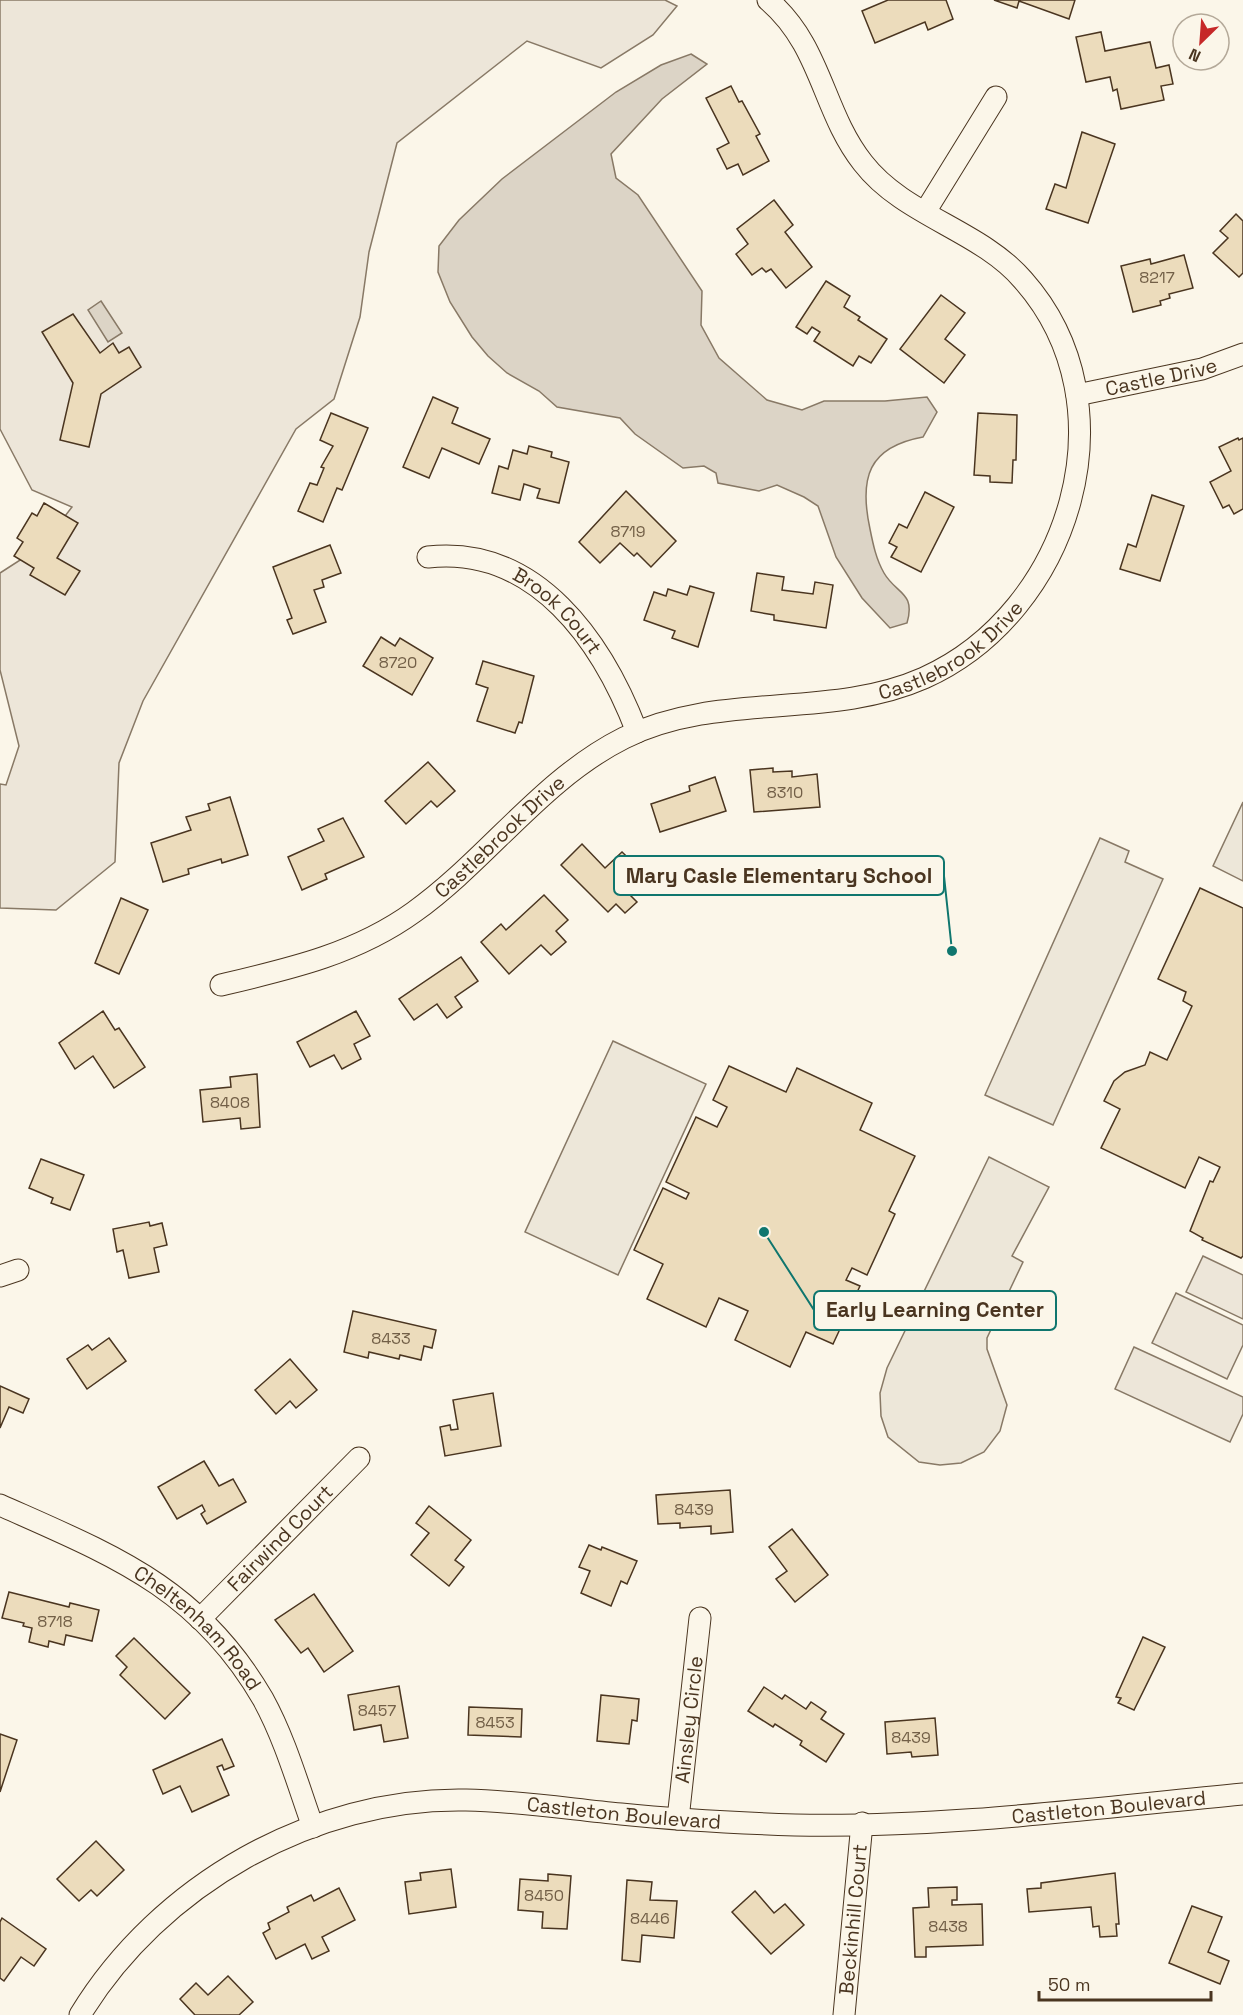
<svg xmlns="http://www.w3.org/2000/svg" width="1243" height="2015" viewBox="0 0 1243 2015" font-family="'Space Grotesk',sans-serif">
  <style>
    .green { fill: #ede6d9; stroke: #887966; stroke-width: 1.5 }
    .parking { fill: #ede7d9; stroke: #887966; stroke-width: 1.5 }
    .water { fill: #dcd4c6; stroke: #887966; stroke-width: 1.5 }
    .building { fill: #ecdcbc; stroke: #4a3520; stroke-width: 1.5 }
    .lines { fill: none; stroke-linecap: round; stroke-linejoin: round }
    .minor-casing { stroke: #4a3520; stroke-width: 23 }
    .minor { stroke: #fbf6e9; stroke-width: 21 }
    .labels { text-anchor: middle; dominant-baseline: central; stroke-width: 4.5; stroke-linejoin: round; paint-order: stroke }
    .number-label { font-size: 16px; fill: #725f47 }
    .street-label { font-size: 20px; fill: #4a3520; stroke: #fbf6e9 }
    .leader { fill: none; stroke: #0f766e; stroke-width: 2 }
    .callout-dot { fill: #0f766e; stroke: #fbf6e9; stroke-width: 2 }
    .callout { fill: #fbf6e9; stroke: #0f766e; stroke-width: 2 }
    .callout-label { font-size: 21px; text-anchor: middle; font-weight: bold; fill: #4a3520 }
  </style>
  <rect width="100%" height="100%" fill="#fbf6e9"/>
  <g class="green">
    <path d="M0,0H665L677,6L653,35L601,68L527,41L397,143L369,252L360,317L334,399L296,429L143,701L119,763L115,862L56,910L0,908V784L6,785L19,746L0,670V573L42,546L72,507L32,490L0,429Z"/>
    <path d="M1203,1256L1243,1275V1319L1186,1292Z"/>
    <path d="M1176,1293L1243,1325V1345L1227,1379L1152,1343Z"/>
    <path d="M1134,1347L1243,1397V1414L1230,1442L1115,1389Z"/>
  </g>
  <g class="parking">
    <path d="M1243,802V881L1213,866Z"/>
    <path d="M1100,838L1129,851L1125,862L1163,879L1053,1125L985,1095Z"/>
    <path d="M613,1041L706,1084L618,1275L525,1232Z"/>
    <path d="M989,1157L1049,1187L1012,1256L1023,1262L987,1338V1349L1007,1405L1000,1431L984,1452L961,1463L940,1465L919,1462L888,1437L881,1416L880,1393L887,1368Z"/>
  </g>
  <g class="water">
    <path d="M691,54L707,64L662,99L611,154L616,178L638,195L702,291L701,325L719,358L767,400L802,410L824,401H885L927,397L937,412L923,437C868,447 859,478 870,529C873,544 876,559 884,573C896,594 916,592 907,623L890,628L862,598L836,557L818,506L804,497L777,485L759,491L718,483L716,473L704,466L683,468L635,434L620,418L557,407L539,391L507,373L488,356L472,337L450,302L438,272L439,246L459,220L502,179L616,92L661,65Z"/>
    <path d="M101,301L122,333L108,342L88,310Z"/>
  </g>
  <g class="building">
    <path d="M888,0H946L953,19L928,30L925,22L875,43L862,11Z"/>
    <path d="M994,0H1075L1069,19L1019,1L1017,8Z"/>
    <path d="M1101,32L1105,51L1150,42L1156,68L1169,65L1173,84L1161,86L1164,100L1121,109L1117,89L1113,91L1110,77L1086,82L1076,37Z"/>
    <path d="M731,86L739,102L742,101L760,134L756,136L769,161L743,175L738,164L727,169L717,149L729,143L706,98Z"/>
    <path d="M1082,132L1115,144L1088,223L1046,209L1055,184L1066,188Z"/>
    <path d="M774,200L793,225L785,232L812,267L786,288L771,269L766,272L762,268L752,275L736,254L748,244L737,229Z"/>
    <path d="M1236,214L1243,221V273L1239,277L1213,253L1228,238L1220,231Z"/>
    <path d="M1184,255L1193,288L1169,294L1170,298L1160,301L1161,305L1133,312L1121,266L1150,259L1151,264Z"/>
    <path d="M826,281L850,296L844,307L860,317L858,320L887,339L871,363L859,356L853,366L814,341L820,332L812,327L807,334L796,327Z"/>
    <path d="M941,295L965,313L945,339L965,355L944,383L900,349Z"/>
    <path d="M73,314L100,353L113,343L119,353L129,347L141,367L101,394L89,447L60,440L73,383L42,332Z"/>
    <path d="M433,397L458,408L452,423L490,439L479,464L442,448L429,478L403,467Z"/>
    <path d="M331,413L368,428L342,490L337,488L323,522L298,511L310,483L317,485L324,468L321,467L333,446L320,440Z"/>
    <path d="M978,413L1017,415L1016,460H1013L1012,483L990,482V476L974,475Z"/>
    <path d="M1238,438L1239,440L1243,438V509L1234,514L1229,505L1223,508L1210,482L1231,471L1219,447Z"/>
    <path d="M529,446L552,452L551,457L569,462L559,503L537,498L540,489L524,484L520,500L492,493L499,466L508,469L513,450L527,454Z"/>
    <path d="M626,491L676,541L651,567L637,553L634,556L620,543L600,563L579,542Z"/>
    <path d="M925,492L954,507L921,572L891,557L897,547L889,543L899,524L907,528Z"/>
    <path d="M1152,495L1184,506L1160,581L1120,569L1128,544L1136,547Z"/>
    <path d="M44,503L78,523L57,558L80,571L65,595L30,575L34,568L14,556L23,542L17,538L32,513L37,516Z"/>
    <path d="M330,545L341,573L322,580L324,587L314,590L326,622L293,634L287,620L292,618L273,567Z"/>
    <path d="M757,573L784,577L782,590L813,594L815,582L833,585L826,628L774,620V615L751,611Z"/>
    <path d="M690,586L714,593L698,647L672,638L675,631L644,620L654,592L666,596L668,589L687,595Z"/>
    <path d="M381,637L395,646L400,638L433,658L412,695L363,666Z"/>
    <path d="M483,661L534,676L522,723L519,722L515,733L477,721L488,688L476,684Z"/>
    <path d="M428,762L455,791L437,807L431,801L406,824L385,801Z"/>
    <path d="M773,768V772L792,771V777L817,774L820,807L754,812L750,770Z"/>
    <path d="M715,777L726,811L660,832L651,804L690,791L689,786Z"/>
    <path d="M230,797L248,855L222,863L221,859L188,869L189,874L163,882L151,843L191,830L186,817L210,810L208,804Z"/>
    <path d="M343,818L364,857L325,874L327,879L302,890L288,857L324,841L318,829Z"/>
    <path d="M582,844L605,868L622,852L646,875L628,893L637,902L625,913L616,904L608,912L561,865Z"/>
    <path d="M1200,888L1243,908V1256L1241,1258L1202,1240L1203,1238L1190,1231L1210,1181L1213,1182L1220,1167L1199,1157L1185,1188L1101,1148L1120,1109L1104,1101L1114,1081L1125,1072L1145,1065L1150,1052L1167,1060L1192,1006L1183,1001L1186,992L1158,979Z"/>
    <path d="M544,895L568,920L556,931L566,942L551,955L541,945L509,974L481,942L501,924L506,930Z"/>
    <path d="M121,898L148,910L119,974L95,963Z"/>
    <path d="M461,957L478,981L455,997L462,1007L447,1018L437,1004L414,1020L399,999Z"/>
    <path d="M103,1011L115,1030L119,1028L145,1067L114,1088L93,1056L75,1069L59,1043Z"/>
    <path d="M356,1011L370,1036L354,1044L361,1059L342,1069L334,1055L310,1067L297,1042Z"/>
    <path d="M729,1066L786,1092L797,1068L872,1103L860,1130L915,1156L889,1211L895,1214L867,1275L852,1268L846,1280L860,1286L833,1344L806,1332L790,1367L735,1340L748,1311L719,1298L706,1327L647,1299L663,1264L634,1250L663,1188L686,1199L689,1193L666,1182L696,1117L717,1127L727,1107L713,1100Z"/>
    <path d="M257,1074L260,1127L241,1129L240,1118L203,1122L200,1090L231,1087L230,1077Z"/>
    <path d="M41,1159L84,1175L70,1210L51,1203L53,1198L29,1188Z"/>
    <path d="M149,1222L150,1226L162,1223L167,1245L154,1248L159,1272L129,1278L123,1250L117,1252L113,1229Z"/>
    <path d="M353,1311L436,1330L432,1348L424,1346L421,1360L400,1355L399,1359L369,1352L368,1358L344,1352Z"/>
    <path d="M109,1338L126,1361L87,1389L67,1359L88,1345L92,1350Z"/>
    <path d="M290,1359L317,1390L296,1408L290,1401L276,1414L255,1390Z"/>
    <path d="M0,1386L29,1399L23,1413L9,1407L0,1428Z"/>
    <path d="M493,1393L501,1446L445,1456L440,1427L450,1425L451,1430L458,1429L453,1400Z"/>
    <path d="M204,1461L219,1486L233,1479L246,1502L207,1524L201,1514L205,1511L202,1505L177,1519L158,1487Z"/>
    <path d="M730,1490L733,1532L711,1534V1526L680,1528V1523L658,1524L656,1495Z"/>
    <path d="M429,1506L471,1540L455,1560L464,1567L449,1586L411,1555L429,1533L416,1523Z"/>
    <path d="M792,1529L828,1575L795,1602L776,1579L787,1571L769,1547Z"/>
    <path d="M589,1545L601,1550L602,1547L637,1561L627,1584L621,1581L611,1606L581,1593L590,1571L579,1567Z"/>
    <path d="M9,1592L69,1607L70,1603L99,1610L92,1641L66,1635L64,1645L49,1641L48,1647L29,1642L32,1628L23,1626L24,1623L2,1618Z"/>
    <path d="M314,1594L353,1651L324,1672L308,1648L301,1653L275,1620Z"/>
    <path d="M1143,1637L1165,1647L1134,1710L1118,1703L1121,1698L1116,1697Z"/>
    <path d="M134,1638L190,1693L165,1719L120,1675L127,1667L116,1656Z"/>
    <path d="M399,1686L408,1738L384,1742L381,1725L354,1730L348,1695Z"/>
    <path d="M764,1687L782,1699L785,1695L806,1709L811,1702L826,1712L821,1719L844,1734L826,1762L800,1745L802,1741L775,1724L773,1727L748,1711Z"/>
    <path d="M601,1695L639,1699L637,1721L632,1720L629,1744L597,1741Z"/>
    <path d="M469,1707L522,1709L521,1737L468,1735Z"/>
    <path d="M935,1718L938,1755L912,1757L911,1752L887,1754L885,1722Z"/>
    <path d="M0,1734L17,1740L0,1792Z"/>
    <path d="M222,1739L234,1766L224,1770L222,1765L217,1767L229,1795L192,1812L180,1786L163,1794L153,1770Z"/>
    <path d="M96,1841L124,1870L97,1896L91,1890L79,1901L57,1879Z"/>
    <path d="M451,1869L456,1907L409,1914L405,1882L421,1880L420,1873Z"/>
    <path d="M1115,1873L1119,1924H1116L1117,1936L1100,1937L1099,1926L1093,1927L1091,1907L1029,1912L1027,1889L1041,1888V1883Z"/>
    <path d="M548,1874L571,1876L567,1929L542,1928L543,1912L518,1910L520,1879L548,1881Z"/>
    <path d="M627,1880L652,1882L650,1900L677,1901L674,1938L642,1935L640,1962L622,1960Z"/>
    <path d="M957,1887V1900H952V1905L982,1904L983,1945L926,1947V1957H915L913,1908L929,1907L928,1888Z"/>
    <path d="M339,1888L355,1920L322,1937L329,1951L312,1959L305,1944L276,1959L263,1933L270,1929L268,1923L289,1912L287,1907L311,1895L314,1901Z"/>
    <path d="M755,1891L774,1913L785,1904L804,1925L771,1954L732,1912Z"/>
    <path d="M1192,1906L1222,1917L1208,1952L1229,1961L1220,1984L1169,1963Z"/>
    <path d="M2,1918L46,1949L34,1966L21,1957L4,1981L0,1978V1922Z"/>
    <path d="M228,1976L253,2002L239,2015H195L180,1999L196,1983L208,1995Z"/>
  </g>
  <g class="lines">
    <g class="minor-casing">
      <g id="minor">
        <path d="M925,212L996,97"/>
        <path id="s1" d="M1077,395L1202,369L1243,354"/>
        <path id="s2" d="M428,557C537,545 603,643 637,732"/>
        <path id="s3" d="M221,985C289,969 356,954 414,912C488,859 542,779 624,738C718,691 829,720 924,678C1071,612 1134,405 1023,280C980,230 904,216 863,163C822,111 822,46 768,0"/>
        <path d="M0,1276L18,1270"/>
        <path id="s4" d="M0,1505C112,1555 198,1587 263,1699C285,1739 298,1785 313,1827"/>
        <path id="s5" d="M200,1619L359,1458"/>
        <path id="s6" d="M678,1819L700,1618"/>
        <path id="s7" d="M80,2015C159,1885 313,1797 466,1800C518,1801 569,1809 621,1814C679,1820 737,1823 795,1825C945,1828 1094,1808 1243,1794"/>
        <path id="s8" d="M844,2015L862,1823"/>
      </g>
    </g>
    <use href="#minor" class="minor"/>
  </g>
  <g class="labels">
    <g class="number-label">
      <text x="1157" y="277">8217</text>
      <text x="628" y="531">8719</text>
      <text x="398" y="662">8720</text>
      <text x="785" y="792">8310</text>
      <text x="230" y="1102">8408</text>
      <text x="391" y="1338">8433</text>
      <text x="694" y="1509">8439</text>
      <text x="55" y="1621">8718</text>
      <text x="377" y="1710">8457</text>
      <text x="495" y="1722">8453</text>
      <text x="911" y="1737">8439</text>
      <text x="544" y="1895">8450</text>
      <text x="650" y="1918">8446</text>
      <text x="948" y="1926">8438</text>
    </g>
    <g class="street-label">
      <text stroke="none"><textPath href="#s1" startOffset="86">Castle Drive</textPath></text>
      <text stroke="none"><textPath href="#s2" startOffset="147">Brook Court</textPath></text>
      <text stroke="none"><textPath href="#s3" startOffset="826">Castlebrook Drive</textPath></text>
      <text stroke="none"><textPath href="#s3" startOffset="322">Castlebrook Drive</textPath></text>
      <text stroke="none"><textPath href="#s5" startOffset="114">Fairwind Court</textPath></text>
      <text stroke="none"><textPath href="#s4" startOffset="236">Cheltenham Road</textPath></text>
      <text stroke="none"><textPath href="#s6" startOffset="100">Ainsley Circle</textPath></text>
      <text stroke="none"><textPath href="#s7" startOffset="1106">Castleton Boulevard</textPath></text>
      <text stroke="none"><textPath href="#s7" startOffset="620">Castleton Boulevard</textPath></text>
      <text stroke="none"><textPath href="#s8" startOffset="96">Beckinhill Court</textPath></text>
    </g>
  </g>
  <path class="leader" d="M952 951L944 876M764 1232L814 1310"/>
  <g class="callout-dot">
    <circle cx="952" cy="951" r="6"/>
    <circle cx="764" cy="1232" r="6"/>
  </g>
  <g class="callout">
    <rect x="614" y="856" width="330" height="39" rx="6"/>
    <rect x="814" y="1291" width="242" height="39" rx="6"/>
  </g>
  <g class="callout-label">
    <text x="779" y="883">Mary Casle Elementary School</text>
    <text x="935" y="1317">Early Learning Center</text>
  </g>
  <g transform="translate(1201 42) rotate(205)"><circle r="28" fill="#fbf6e9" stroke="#b4a999" stroke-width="1.5"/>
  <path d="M0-4.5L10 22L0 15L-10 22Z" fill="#c62828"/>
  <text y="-9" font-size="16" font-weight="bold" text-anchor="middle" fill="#4a3520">N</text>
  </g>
  <path d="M1039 1991v9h172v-9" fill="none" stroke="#4a3520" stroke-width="3"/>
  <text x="1048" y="1991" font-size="18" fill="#4a3520" stroke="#fbf6e9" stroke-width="4.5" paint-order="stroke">50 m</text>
</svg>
